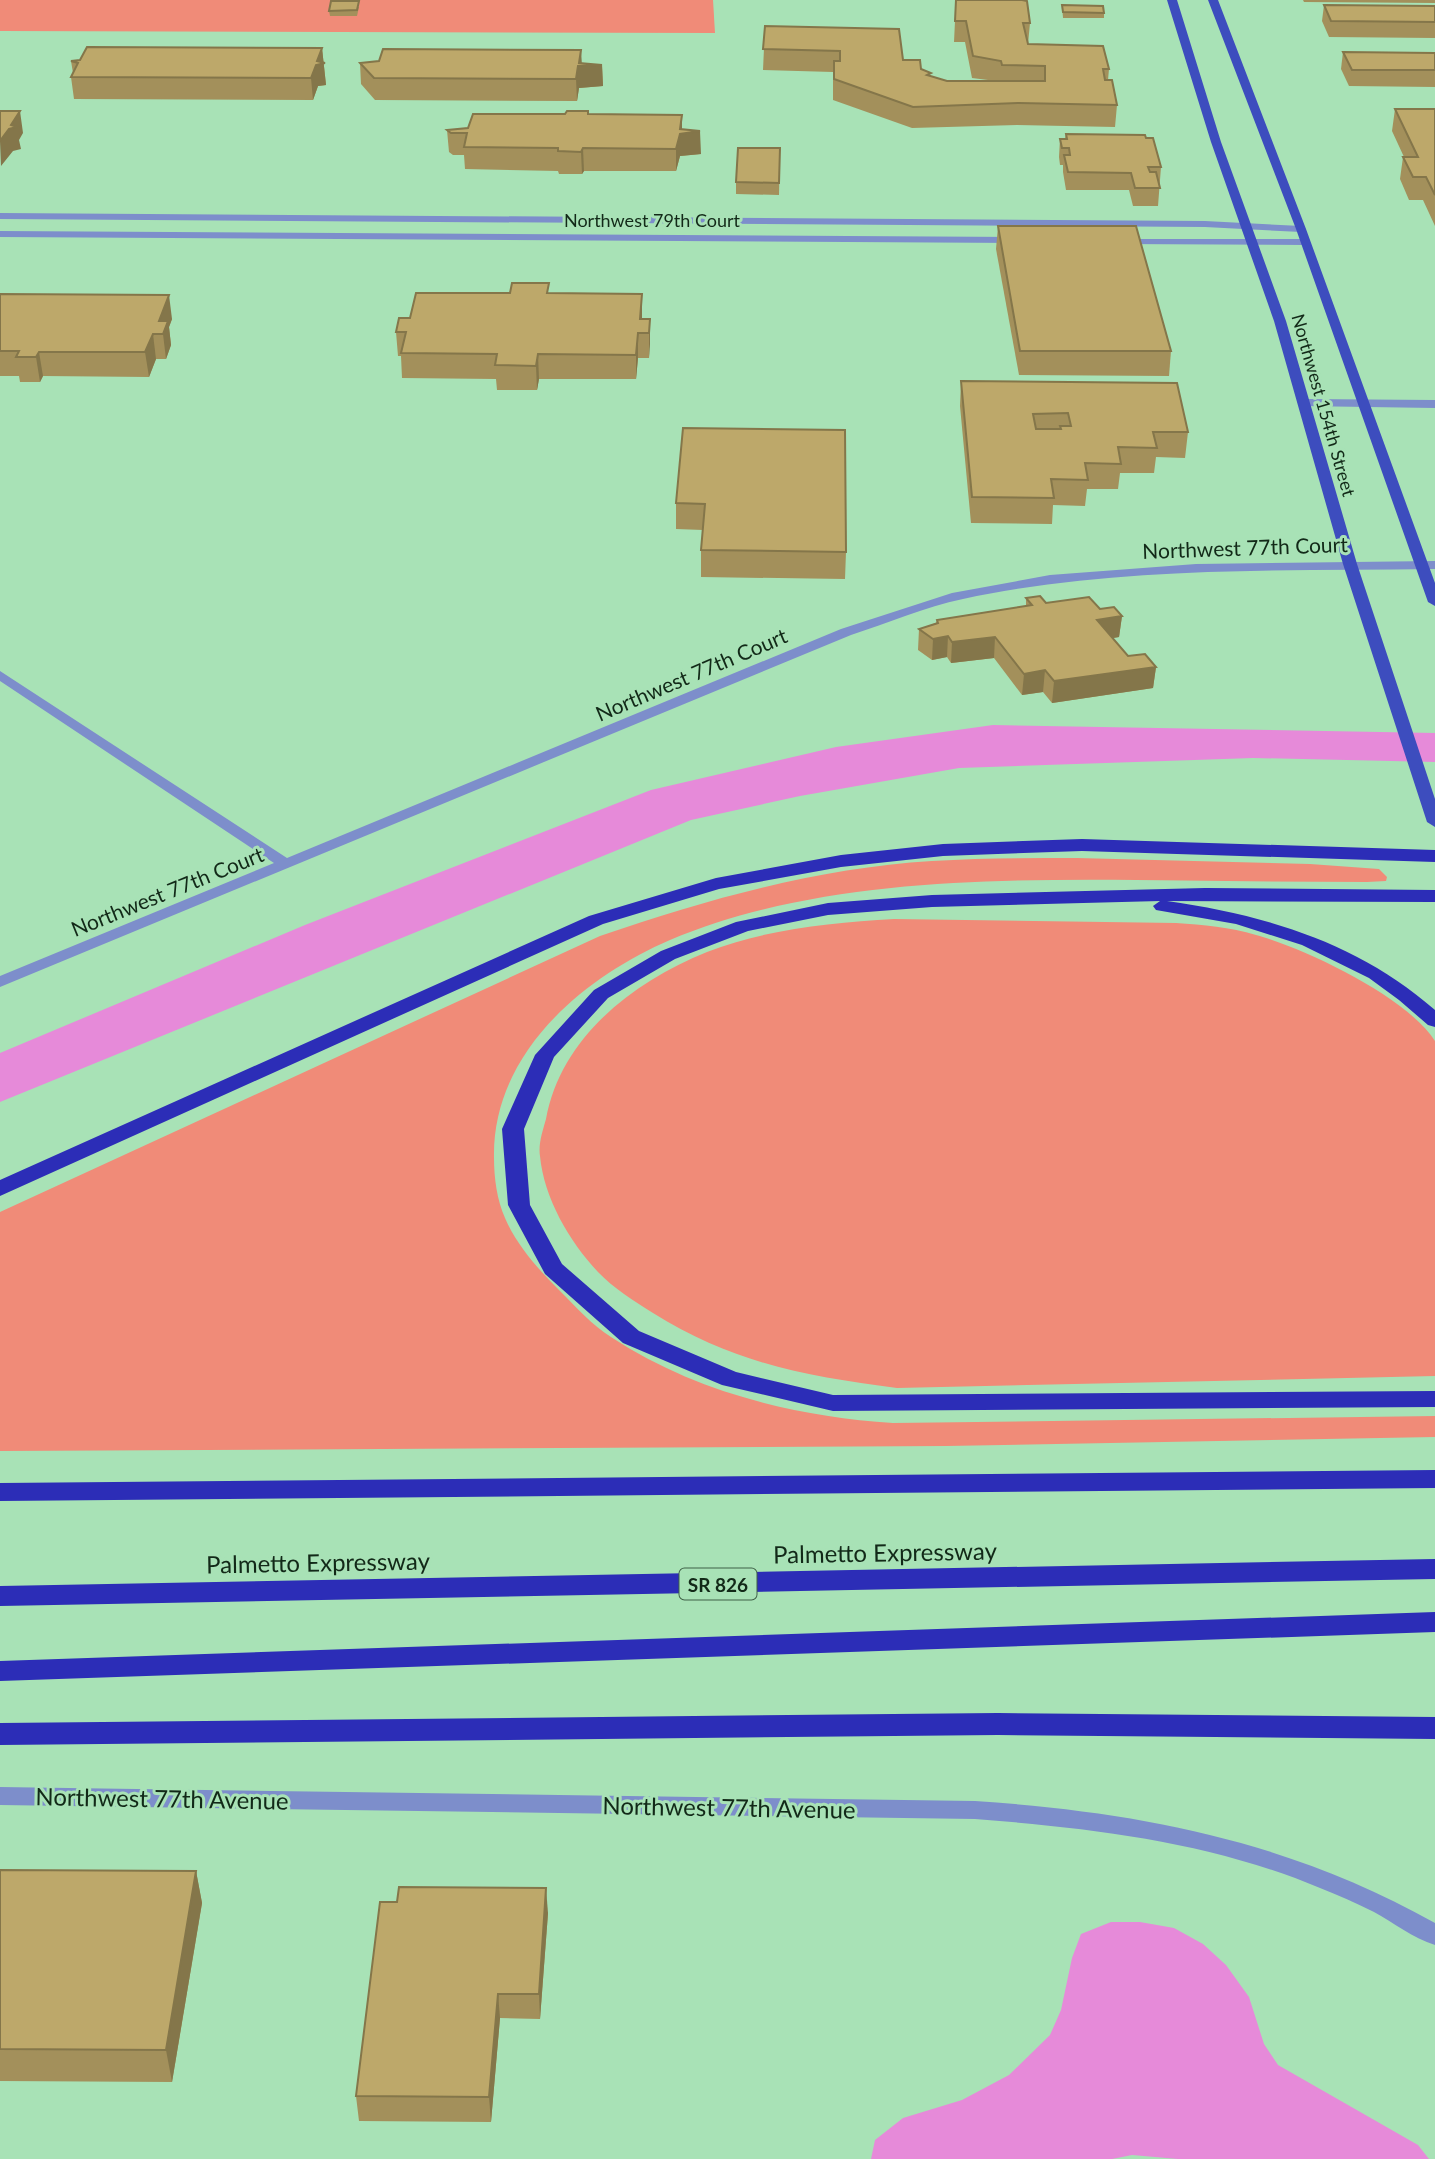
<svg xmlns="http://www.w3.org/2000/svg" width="1435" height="2159" viewBox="0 0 1435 2159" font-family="Lato,sans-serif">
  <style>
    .green { fill: #f08b78 }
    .water { fill: #e68ad9 }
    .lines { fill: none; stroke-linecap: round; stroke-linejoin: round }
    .minor { fill: #7d8ecb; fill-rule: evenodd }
    .major { fill: #3d4dbe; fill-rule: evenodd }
    .highway { fill: #2c2db7; fill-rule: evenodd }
    .wall { fill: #a3905b }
    .shaded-wall { fill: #84764a }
    .building { fill: #bda86a; stroke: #84764a; stroke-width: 2; fill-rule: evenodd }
    .labels { text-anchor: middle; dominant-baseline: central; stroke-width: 6; stroke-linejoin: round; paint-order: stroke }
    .far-street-label { font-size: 18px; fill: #122918; stroke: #a8e2b6 }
    .shield { fill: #a8e2b6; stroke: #3f6047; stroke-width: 2 }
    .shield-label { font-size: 19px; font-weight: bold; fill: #122918 }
    .street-label { font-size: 21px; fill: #122918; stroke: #a8e2b6 }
    .near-street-label { font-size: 24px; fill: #122918; stroke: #a8e2b6 }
  </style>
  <rect width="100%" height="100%" fill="#a8e2b6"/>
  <g class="green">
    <path d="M0,0H713L715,33L0,31Z"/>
    <path d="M1077,858L1310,864L1379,869L1387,877L1386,881L1367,882C1290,882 1214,881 1137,880C985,879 813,880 670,940C582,978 492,1054 494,1158C494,1178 497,1200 505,1218C517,1246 539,1270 560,1291C576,1307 592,1325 611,1337C695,1392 793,1416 893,1423L1435,1416V1437L946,1446L0,1451V1212L600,936C707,899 819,868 932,861C980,858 1029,858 1077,858Z"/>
    <path d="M894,919L1176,923C1203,925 1230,927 1256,935C1306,949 1407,997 1435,1041V1376L897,1388C805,1376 733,1363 653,1313C634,1301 613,1288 598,1272C569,1241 544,1198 540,1156C538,1144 543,1130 546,1119C561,1037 633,982 707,952C766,929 831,923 894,919Z"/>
  </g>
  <g class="water">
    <path d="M993,725L1435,733V762L1253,758L959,768L800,796L691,820L0,1102V1053L305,925L651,790L836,747Z"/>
    <path d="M1111,1922H1140L1174,1928L1203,1944L1226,1965L1249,1997L1264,2044L1278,2065L1418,2145L1429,2159H1178L1132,2155L1112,2159H871L875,2140L903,2118L962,2100L1009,2075L1050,2035L1061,2010L1072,1958L1081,1934Z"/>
  </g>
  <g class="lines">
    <g class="minor">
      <path d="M0,213L1205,221L1301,226L1306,229L1301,232L1205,227L0,219Z"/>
      <path d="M0,231L1018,237L1024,240L1018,243L0,237Z"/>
      <path d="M1112,239H1304L1310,242L1304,245L1116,244L1112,243Z"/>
      <path d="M1305,399L1435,400V408L1301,406L1299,403Z"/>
      <path d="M1435,561V569C1278,571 1117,566 963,599C925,607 888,623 851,635L0,987V976L274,863L0,681V671L287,858L841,629L952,593L1050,575L1196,564Z"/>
      <path d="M0,1787L975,1801C1140,1812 1289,1841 1435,1923V1945C1413,1938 1394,1923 1374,1912C1356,1903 1338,1895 1320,1888C1211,1842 1092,1828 975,1819L0,1805Z"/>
    </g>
    <g class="major">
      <path d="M1167,0H1177L1221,142L1286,321L1357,564L1435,799V827L1427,822L1343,564L1274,321L1211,142Z"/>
      <path d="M1208,0H1218L1306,229L1435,583V606L1428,602L1296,229Z"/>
    </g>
    <g class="highway">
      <path d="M1082,839L1435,850V862L1082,851L943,856L841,867L719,889L603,924L0,1196V1180L589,916L716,878L841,855L943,844Z"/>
      <path d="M1205,888L1435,890V902L1167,901C1266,915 1359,943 1435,1010V1027L1428,1025L1399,1000L1369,978L1302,945L1236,924L1156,910L1153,906L1160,901L932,907L828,915L748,931L675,959L608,998L554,1057L524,1129L530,1205L562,1264L639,1331L736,1372L833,1395L1435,1391V1407L833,1411L722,1385L623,1343L545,1274L508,1205L502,1129L535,1055L594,990L661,951L736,922L828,903L932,895Z"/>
      <path d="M1435,1470V1488L0,1501V1483Z"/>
      <path d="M1435,1559V1579L0,1606V1586Z"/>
      <path d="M1435,1612V1632L0,1681V1661Z"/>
      <path d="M998,1713L1435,1717V1739L998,1735L0,1745V1723Z"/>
    </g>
  </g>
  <g class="wall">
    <path d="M956,0L1030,23L1028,44L1109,69L1108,80L1117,105L1115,127L1017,125L912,128L833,100V72L763,70L765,26L903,60L921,69L931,76L947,81H996L972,78L965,42H954Z"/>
    <path d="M1303,0H1435V3L1304,2Z"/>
    <path d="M1062,5L1104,13V18H1063Z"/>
    <path d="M1324,5L1435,6V38L1329,37L1322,21Z"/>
    <path d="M359,7L357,16H330L329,11Z"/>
    <path d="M322,48L326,85L318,86L313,100L74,99L71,77L73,73L71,61Z"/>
    <path d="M1343,52L1435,53V87L1349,86L1341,69Z"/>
    <path d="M360,63H582L602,65L603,86L579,88L577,101L375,100L361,84Z"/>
    <path d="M1395,109H1435V226L1423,200H1409L1400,179L1403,157H1404L1392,131Z"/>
    <path d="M588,114L682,115V129L701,154L680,156L676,171H584L582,174H559L558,171L465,169L464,155H453L449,152L447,130Z"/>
    <path d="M1066,134L1161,167L1158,206H1133L1129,190H1066L1063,172V165H1060L1059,157L1060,139H1065Z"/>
    <path d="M780,148L779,195L736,194V182Z"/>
    <path d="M998,226L1171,351L1169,376L1019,375L996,249Z"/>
    <path d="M549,293L642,319H650L649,358H638L636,379H539L537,390H497L496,379L402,378L401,356H398L396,332L410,318Z"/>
    <path d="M0,294L172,319L169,327L171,345L166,359H156L149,377L43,376L40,382H20L19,376H0Z"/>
    <path d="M961,381L1188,432L1185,458L1156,457L1154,473H1120L1118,489H1087L1085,506L1053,505L1052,524L971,523L960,406Z"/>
    <path d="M683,428L846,552L845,579L701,577V550L703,530L676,529V503Z"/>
    <path d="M1026,598L1046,603L1100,609L1122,616L1119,637L1113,638L1128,656L1156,667L1153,688L1052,703L1043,692L1022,695L994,658L951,663L947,657L932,660L918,650L919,629L936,623L937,620L1026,606Z"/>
    <path d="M0,1870L196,1871L202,1903L172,2082L0,2081Z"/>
    <path d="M548,1913L540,2019L500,2018L491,2122L359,2121L356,2096Z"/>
  </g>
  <g class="shaded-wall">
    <path d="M322,48L326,85L318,86L313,100L311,78Z"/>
    <path d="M581,50L582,66L602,65L603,86L579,88L577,101L576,79Z"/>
    <path d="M20,111L23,133L19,140L21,149L13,151L1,166L0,141L11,125Z"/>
    <path d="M682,115V134L700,131L701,154L680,156L676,171V149Z"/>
    <path d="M583,148L584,171L582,174L581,152Z"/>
    <path d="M642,294V318L641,333L640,319Z"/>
    <path d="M169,295L172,319L169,327L171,345L166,359L163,334L159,321Z"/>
    <path d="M650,319V344L649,358V333Z"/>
    <path d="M638,333V358L636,379V355Z"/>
    <path d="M153,334L156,359L149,377L145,352Z"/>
    <path d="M39,352L43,376L40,382L36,357Z"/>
    <path d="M538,354L539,379L537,390L536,366Z"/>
    <path d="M1122,616L1119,637L1095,641L1097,620Z"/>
    <path d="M948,636L947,657L932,660L933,639Z"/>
    <path d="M995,637L994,658L951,663L952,642Z"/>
    <path d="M1156,667L1153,688L1052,703L1054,681Z"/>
    <path d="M1045,670L1043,692L1022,695L1024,674Z"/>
    <path d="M196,1871L202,1903L172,2082L166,2050Z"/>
    <path d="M546,1888L548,1913L540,2019L539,1994Z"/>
    <path d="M498,1994L500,2018L491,2122L489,2097Z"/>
  </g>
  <g class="building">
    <path d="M956,0H1022L1027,1L1030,23H1023L1028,44L1103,46L1109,69H1103L1105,80H1112L1117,105L1019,103L913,107L834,79V61H840V51L763,49L765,26L899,29L903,60H920L921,69L931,73L927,75L947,81H1045V66L1002,65L1001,61L973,56L966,21H955Z"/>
    <path d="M331,1H359L357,10L329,11Z"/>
    <path d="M1062,5L1103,6L1104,13L1063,12Z"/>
    <path d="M1324,5L1435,6V22L1331,21Z"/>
    <path d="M87,47L322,48L317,61L325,63L316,65L311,78L71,77L78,63L71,61L80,60Z"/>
    <path d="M383,49L581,50L579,63L602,65L578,66L576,79L374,78L360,63L379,61Z"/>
    <path d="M1343,52L1435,53V70H1352Z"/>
    <path d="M1395,109H1435V195L1426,177H1413L1403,157H1418Z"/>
    <path d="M0,111H20L11,125L17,127L9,129L0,141Z"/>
    <path d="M567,111H588V114L682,115L680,129L700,131L680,134L676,149L583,148L581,152L558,151V148L464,147L467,133H451L447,130L468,128L473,114H565Z"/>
    <path d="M1066,134L1145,135L1146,138H1153L1161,167H1148L1150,172H1156L1160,188H1135L1131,173L1068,172L1064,155H1070L1069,148H1062L1060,139H1067Z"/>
    <path d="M738,148H780L779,183L736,182Z"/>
    <path d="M998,226H1136L1171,351H1020Z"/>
    <path d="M512,283H549L547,293L642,294L640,319H650L649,333H638L636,355L538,354L536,366L495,365L497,354L401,353L406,332H396L399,318H410L416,293H510Z"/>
    <path d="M0,294L169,295L159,321H168L163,334H153L145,352H39L36,357H16L19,351H0Z"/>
    <path d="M961,381L1177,383L1188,432H1153L1157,448L1118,447L1121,464L1085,463L1088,480L1051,479L1054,498L972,497ZM1068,413L1071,426H1060L1061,429H1036L1033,414Z"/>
    <path d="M683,428L845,430L846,552L701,550L705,504L676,503Z"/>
    <path d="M1040,596L1046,603L1089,597L1100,609L1114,607L1122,616L1097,620L1128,656L1145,654L1156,667L1054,681L1045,670L1024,674L995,637L952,642L948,636L933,639L919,629L938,623L937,620L1032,605L1026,598Z"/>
    <path d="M0,1870L196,1871L166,2050L0,2049Z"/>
    <path d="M399,1887L546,1888L539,1994H498L489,2097L356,2096L380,1902H397Z"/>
  </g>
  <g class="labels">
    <g class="far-street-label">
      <text x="652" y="220">Northwest 79th Court</text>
      <text transform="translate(1324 405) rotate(74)">Northwest 154th Street</text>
    </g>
    <rect class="shield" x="679.5" y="1568.5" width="77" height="31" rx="5"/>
    <g class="shield-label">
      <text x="718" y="1584">SR 826</text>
    </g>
    <g class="street-label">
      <text transform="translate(1245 547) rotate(-2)">Northwest 77th Court</text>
      <text transform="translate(691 674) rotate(-23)">Northwest 77th Court</text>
      <text transform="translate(167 891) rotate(-22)">Northwest 77th Court</text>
    </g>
    <g class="near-street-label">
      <text transform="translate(885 1552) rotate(-1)">Palmetto Expressway</text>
      <text transform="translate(318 1562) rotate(-1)">Palmetto Expressway</text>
      <text transform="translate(162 1798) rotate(1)">Northwest 77th Avenue</text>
      <text transform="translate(729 1807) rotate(1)">Northwest 77th Avenue</text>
    </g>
  </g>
</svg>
